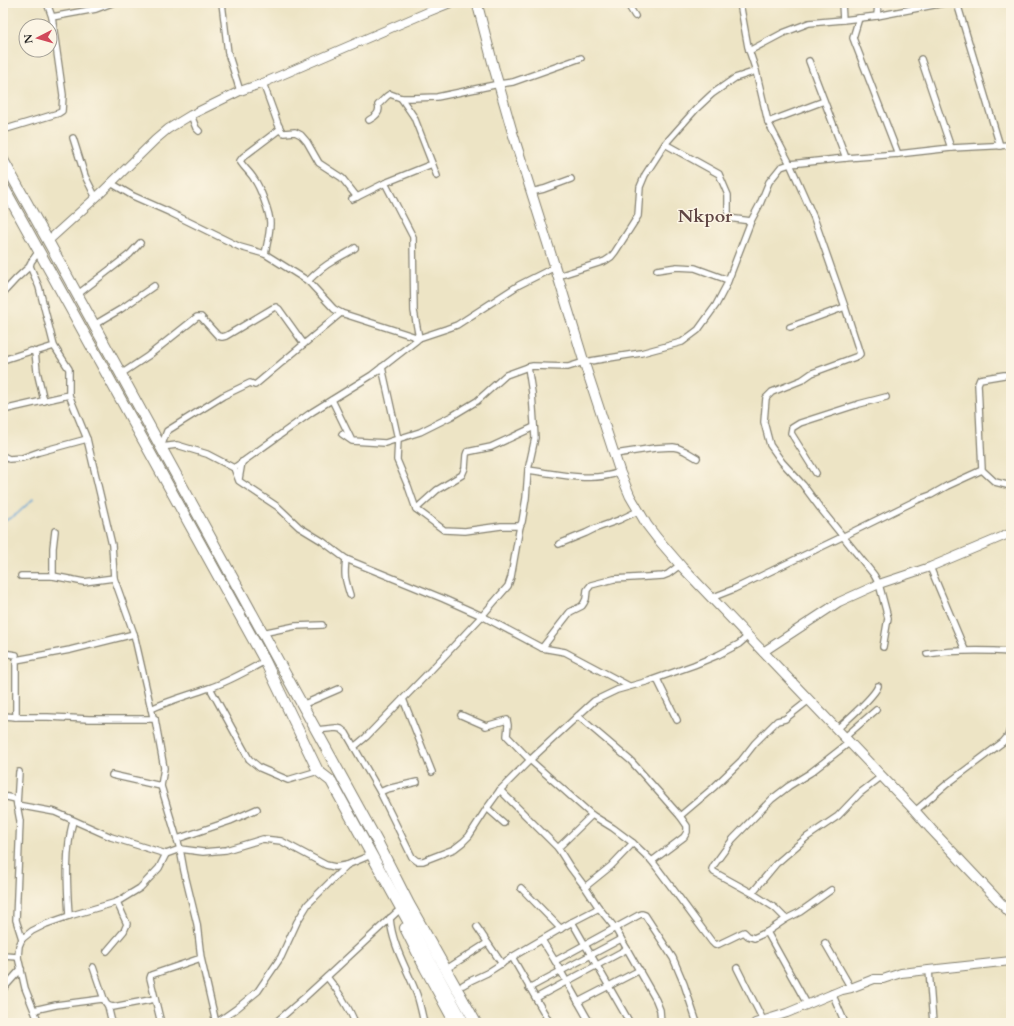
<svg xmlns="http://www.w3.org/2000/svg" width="1014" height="1026" viewBox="0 0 1014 1026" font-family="Cardo,serif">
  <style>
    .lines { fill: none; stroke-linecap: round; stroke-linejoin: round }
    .stream { stroke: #62a2d5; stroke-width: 1.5 }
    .street-casing { stroke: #848070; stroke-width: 8 }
    .secondary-casing { stroke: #848070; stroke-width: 10 }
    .primary-casing { stroke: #848070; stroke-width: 11 }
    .highway-casing { stroke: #848070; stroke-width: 12 }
    .street { stroke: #fff; stroke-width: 5.5 }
    .secondary { stroke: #fff; stroke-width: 8 }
    .primary { stroke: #fff; stroke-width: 9 }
    .highway { stroke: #fff; stroke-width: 10 }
    .labels { text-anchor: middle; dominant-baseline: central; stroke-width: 3; stroke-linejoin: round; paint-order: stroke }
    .district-label { font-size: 18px; font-weight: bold; fill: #614745; stroke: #fcf5e5 }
  </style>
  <rect width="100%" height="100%" fill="#fcf5e5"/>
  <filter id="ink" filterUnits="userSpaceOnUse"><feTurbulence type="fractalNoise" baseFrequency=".025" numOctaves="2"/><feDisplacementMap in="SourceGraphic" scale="8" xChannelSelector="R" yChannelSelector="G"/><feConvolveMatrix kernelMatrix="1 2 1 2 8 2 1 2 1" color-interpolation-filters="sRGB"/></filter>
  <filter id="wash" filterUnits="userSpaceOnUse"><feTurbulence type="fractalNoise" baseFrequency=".012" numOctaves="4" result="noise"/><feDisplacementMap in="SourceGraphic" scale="16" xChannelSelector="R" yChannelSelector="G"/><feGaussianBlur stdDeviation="0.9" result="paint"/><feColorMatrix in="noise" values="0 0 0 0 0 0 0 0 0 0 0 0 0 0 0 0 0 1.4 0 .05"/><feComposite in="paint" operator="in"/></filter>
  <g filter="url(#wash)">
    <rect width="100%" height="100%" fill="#ede4c5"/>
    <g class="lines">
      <path class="stream" d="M3,522L17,514L33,499"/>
    </g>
  </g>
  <g filter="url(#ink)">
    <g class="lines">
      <g class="street-casing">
        <g id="street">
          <path d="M222,3L228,53L240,91"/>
          <path d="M627,3L635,16"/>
          <path d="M740,3L748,47L756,71L768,122L790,164L814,218L845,307L860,354L858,356L812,373L802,380L772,392L766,398L764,422L770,445L782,462L803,485L820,508L874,575L879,584L888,618L883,647"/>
          <path d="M842,3L843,20"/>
          <path d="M957,3L1000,146"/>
          <path d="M877,16L878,3"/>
          <path d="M52,17L96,9L112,3"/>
          <path d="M859,18L853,38L898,154"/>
          <path d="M749,51L783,33L809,23L843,20L877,16L944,3"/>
          <path d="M921,59L951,148"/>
          <path d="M809,61L846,158"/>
          <path d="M263,83L278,124L282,132L284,133L295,132L301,135L307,142L319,163L342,178L357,197"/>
          <path d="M401,98L414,117L437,176"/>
          <path d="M191,115L196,128L199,131"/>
          <path d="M369,120C375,117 381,112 378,105L387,96L390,94L401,98H411L437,97L499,84L513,82L581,58"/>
          <path d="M768,122L824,101"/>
          <path d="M3,130L59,113L62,111L63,95L52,17L47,3"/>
          <path d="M73,138L85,176L96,198"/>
          <path d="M665,144L719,174L728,195V218L751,221"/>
          <path d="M111,183L133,196L169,212L240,247L265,254L308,281L334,309L341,313L419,338"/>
          <path d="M385,183L413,237L414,311L419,338"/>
          <path d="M531,192L544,189L571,179"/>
          <path d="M352,199L357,197L385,183L432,164"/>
          <path d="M265,254C267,244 270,233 270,223C270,213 260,187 254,179C250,172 244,168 240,161L243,157L280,129"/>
          <path d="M30,266L39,287L54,346L69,369V395L87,439L112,545L114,578L134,634L153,717L155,719L164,768L161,786L180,849L184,871L197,924L201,958L216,1023"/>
          <path d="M657,270L677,267L695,268L728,280"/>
          <path d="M558,276L605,261L611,257L615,252L638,216L640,187L645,175L665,144L696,109L712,94L735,78L756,71"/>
          <path d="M308,281C316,273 324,266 333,261C341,256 348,253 355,248"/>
          <path d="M3,293L16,279L30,266L31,262L39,251"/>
          <path d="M78,295L82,291L130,254L140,243"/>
          <path d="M341,313L255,385L250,383L223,396L167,431L161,447L177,445L207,454L234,468L239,481L278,507L299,527L322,541L346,559L444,599L482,616L542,648L565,652L629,686"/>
          <path d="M94,325L121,309L154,286"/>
          <path d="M790,327L845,307"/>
          <path d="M35,352L37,371L44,401"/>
          <path d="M3,360L31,351L35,352L54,346"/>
          <path d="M382,367L398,439L397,460L408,486L416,509L444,530L465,531L501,526H520"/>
          <path d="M121,374L148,356L197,317H201L218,336L222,337L226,336L273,308L276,307L279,309L304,344"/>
          <path d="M1011,375H1004L980,379L978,384L982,470L995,482L1011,486"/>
          <path d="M332,400L351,439"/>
          <path d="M3,410L69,395"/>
          <path d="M342,434L352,441L385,443L420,432L452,416L477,401L506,375L528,367L533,366L568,367L584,362L641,353L682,342L698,330L716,305L726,286L751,221L760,204L769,182L781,167L790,164L846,158L898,154L951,148L1011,145"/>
          <path d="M615,454L655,448L673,447L678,448L685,451L697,458"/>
          <path d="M3,456L9,459L22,458L39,452L87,439"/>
          <path d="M234,468L312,412L372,375L417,340L419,338L446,329L457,325L519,285L555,267"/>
          <path d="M528,470C558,474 592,483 620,472"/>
          <path d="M816,473L791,433L792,428L800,423L859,404L886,397"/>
          <path d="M239,479L242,462"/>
          <path d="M416,509L437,490L462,475L465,468L466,455L467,452L491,447L534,427"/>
          <path d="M559,544L586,533L594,529L619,520L638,511"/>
          <path d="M346,559C344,576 345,579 350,595"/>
          <path d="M930,567L965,650"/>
          <path d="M21,576H53L84,582L114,578"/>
          <path d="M53,576V548L55,531"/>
          <path d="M711,598L734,589L844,536L917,500L931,495L947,486L982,470"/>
          <path d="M262,633L296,626L322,625"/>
          <path d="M542,648L570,612L582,606L584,603L586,599L587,590L591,585L614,579L663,576L668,574L680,565"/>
          <path d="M3,653L16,655"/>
          <path d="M927,654C955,650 983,650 1011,652"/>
          <path d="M657,679L677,720"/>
          <path d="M210,688L249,759L260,768L288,780L318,771"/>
          <path d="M403,699L432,772"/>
          <path d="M302,705L339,689"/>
          <path d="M151,709C170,700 190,695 209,688C228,682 247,671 265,661"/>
          <path d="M461,715L486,726L507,720L508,725L507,736L530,760L592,815L613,828L633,843L652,861L687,908L712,942L715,945L719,944L744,932L748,936L754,938L767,932"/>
          <path d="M3,716L16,717H48L89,719H155"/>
          <path d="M578,716L631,761L680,816L687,826V832L684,837L652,861"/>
          <path d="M16,717V660L70,650L134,634"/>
          <path d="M837,729C846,721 875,696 878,686"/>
          <path d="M316,730L336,728L341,729L346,733L380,792L412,857L417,861H423L454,849L463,842L469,836L487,808L500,790L530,760L594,701L617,690L649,681L694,665L718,655L739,644L748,636"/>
          <path d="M845,737L876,710"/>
          <path d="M354,747L366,737L432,669L482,616L508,586L511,577L520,526L522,522L526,498L528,470L535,438L532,393L528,367"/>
          <path d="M19,772L17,805L20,821L16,920L22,939L32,931L46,924L69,916L117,902L140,888L159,868L166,854"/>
          <path d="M112,775L161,786"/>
          <path d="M500,790L558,848L570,867L585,887L599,908L615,928L656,1000L660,1010L661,1023"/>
          <path d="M380,792L387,789L417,782"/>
          <path d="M3,796L16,799L17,805L55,812L111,837L166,854L180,849L203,852L226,850L263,839L281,841L326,865L335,867L347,865"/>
          <path d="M487,808L504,823"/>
          <path d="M915,811L947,784L1003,742L1008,736L1011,726"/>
          <path d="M680,816L713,788L741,761L755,743L777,721L785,719L809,700"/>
          <path d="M177,839L230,821L257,809"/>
          <path d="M558,848L592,815"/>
          <path d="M585,887L611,866L633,843"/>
          <path d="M521,888L561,929"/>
          <path d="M752,893L776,864L807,837L838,816L860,793L882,776"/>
          <path d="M69,916C67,885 65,851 73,821"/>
          <path d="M390,918C392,946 408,970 417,995C420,1004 422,1014 424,1023"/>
          <path d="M786,919L800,912L831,890"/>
          <path d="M572,922L630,1023"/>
          <path d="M477,927L502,964"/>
          <path d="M22,939L19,946L18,957L25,988L39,1023"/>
          <path d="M542,940L555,961L590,1023"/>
          <path d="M825,943L851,988"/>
          <path d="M107,951L124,931L127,924L117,902"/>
          <path d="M3,956L18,957"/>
          <path d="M512,957L550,1023"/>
          <path d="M555,961L639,915L642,914L645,915L673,958L684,984L697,1023"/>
          <path d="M451,966L487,943"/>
          <path d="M93,967L104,999"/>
          <path d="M737,968L763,1020"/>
          <path d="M929,970L933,1023"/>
          <path d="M327,977C337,989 350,1009 355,1023"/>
          <path d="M463,985L470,981L487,973L512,957L572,922L599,908"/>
          <path d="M529,988L621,939"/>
          <path d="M3,989L21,969"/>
          <path d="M832,993L845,1023"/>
          <path d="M536,998L627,949"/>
          <path d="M578,1002L640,970"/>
          <path d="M807,1004L767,932L786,919L775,908L752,893L714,872L712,869L714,865L733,839L772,799L789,786L810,773L850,742"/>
          <path d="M108,1006L112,1023"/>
          <path d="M34,1010L56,1005L102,999H104C106,1004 107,1006 113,1007L155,999"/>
          <path d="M161,1023L150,978L151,975L201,958"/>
          <path d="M216,1023L236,1009L258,991L281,957L297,922L308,904L347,865L371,855"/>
          <path d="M275,1023L305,997L397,912"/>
        </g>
      </g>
      <g class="secondary-casing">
        <g id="secondary">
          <path d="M48,241L102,192L155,140L168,129L191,115L240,91L263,83L428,12L450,3"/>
          <path d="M763,652L839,602L879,584L930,567L1011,533"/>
          <path d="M755,1023L787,1013L842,990L851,988L874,979H883L901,973L1011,961"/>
        </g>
      </g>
      <g class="primary-casing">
        <path id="primary" d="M477,3L494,68L512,131L555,267L584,362L620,472L630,496L647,525L657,538L682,567L915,811L931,829L1011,914"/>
      </g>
      <g class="highway-casing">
        <g id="highway">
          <path d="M3,160L48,241L378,843L409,904L476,1023"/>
          <path d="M3,186L265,661L318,771L331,781L464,1023"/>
          <path d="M405,928L425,968L455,1023"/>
        </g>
      </g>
      <use href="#street" class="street"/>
      <use href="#secondary" class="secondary"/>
      <use href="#primary" class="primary"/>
      <use href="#highway" class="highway"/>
    </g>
  </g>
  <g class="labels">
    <g class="district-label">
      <text x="705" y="216">Nkpor</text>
    </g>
  </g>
  <rect width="1014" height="1026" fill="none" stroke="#fcf5e5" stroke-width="16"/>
  <g transform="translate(38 38) rotate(264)"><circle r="19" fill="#fcf5e5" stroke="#a29e95"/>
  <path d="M0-3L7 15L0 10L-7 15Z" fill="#d1495b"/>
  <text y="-6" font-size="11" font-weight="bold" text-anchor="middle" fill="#1c1c1c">N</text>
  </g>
</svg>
